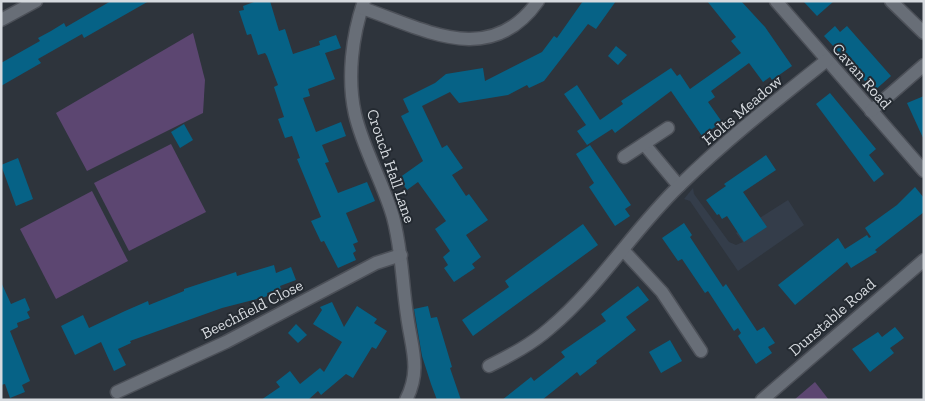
<svg xmlns="http://www.w3.org/2000/svg" width="925" height="401" viewBox="0 0 925 401" font-family="'Zilla Slab',serif">
  <style>
    .built { fill: #343d4a }
    .green { fill: #5c4671 }
    .building { fill: #066286 }
    .lines { fill: none; stroke-linecap: round; stroke-linejoin: round }
    .minor-casing { stroke: #4c5058; stroke-width: 15 }
    .minor { stroke: #686e77; stroke-width: 12 }
    .labels { text-anchor: middle; dominant-baseline: central; stroke-width: 4; stroke-linejoin: round; paint-order: stroke }
    .street-label { font-size: 16px; fill: #d6dadf; stroke: #242a31 }
  </style>
  <rect width="100%" height="100%" fill="#2e343c"/>
  <path class="built" d="M693,188L694,194L729,242L736,245L743,242L736,233L788,200L804,225L738,271L690,201L684,199Z"/>
  <g class="green">
    <path d="M193,33L205,80L203,113L87,171L56,113Z"/>
    <path d="M171,144L206,212L129,251L94,183Z"/>
    <path d="M92,191L128,261L56,299L20,229Z"/>
    <path d="M815,382L829,400H794Z"/>
  </g>
  <g class="building">
    <path d="M111,1H149L84,38L82,34L38,59L41,63L1,86V63L40,41L38,38L51,31L64,23L66,27Z"/>
    <path d="M257,1H270L279,31L285,29L293,54L320,45L319,41L336,35L341,48L325,53L335,79L308,89L310,96L303,98L316,132L341,122L346,136L322,145L329,162L325,163L338,193L367,182L375,201L346,213L358,242L353,244L356,251L353,253L356,260L338,268L324,241L321,242L311,221L321,217L297,159L300,158L292,136L285,138L278,119L284,117L274,87L278,85L267,56L265,53L258,55L251,34L247,35L239,11L244,10L243,6Z"/>
    <path d="M583,1H616L596,29L588,24L544,81L529,88L527,85L508,95L459,103L450,92L422,106L442,148L447,145L463,168L452,175L466,196L469,194L488,220L466,235L481,257L472,264L475,268L454,282L444,268L448,265L443,257L450,251L435,229L446,221L418,182L407,190L399,178L423,161L401,116L409,112L403,99L435,83L446,74L483,68L485,81L542,52L554,36L557,38Z"/>
    <path d="M707,1H741L765,27L792,66L772,80L770,77L763,82L749,63L711,91L715,97L708,102L722,122L702,136L671,91L615,133L612,129L587,145L577,131L586,125L564,94L577,85L600,120L623,104L621,101L671,68L677,76L680,74L690,89L741,53L731,41L736,37Z"/>
    <path d="M803,1H834L817,16Z"/>
    <path d="M835,26L840,32L847,26L891,76L874,91L824,36Z"/>
    <path d="M616,46L627,55L618,65L608,56Z"/>
    <path d="M830,93L876,149L869,155L884,174L874,182L816,104Z"/>
    <path d="M924,96V140L907,103Z"/>
    <path d="M184,124L193,140L180,148L171,132Z"/>
    <path d="M590,145L631,205L625,209L630,216L615,226L589,187L594,183L576,154Z"/>
    <path d="M766,155L776,170L743,192L767,227L744,242L727,216L722,219L719,214L717,215L706,200L726,186L724,184Z"/>
    <path d="M18,158L33,199L16,206L1,165Z"/>
    <path d="M915,187L924,198V212L875,250L877,252L851,268L847,262L795,305L778,285L838,238L845,249L867,235L869,238L871,237L865,228L897,205Z"/>
    <path d="M684,223L692,235L690,237L723,287L726,284L757,331L764,327L775,343L768,347L772,353L756,364L738,336L741,333L738,328L734,331L708,291L705,293L682,259L678,261L662,238Z"/>
    <path d="M583,224L598,245L473,336L462,320L509,287L505,281Z"/>
    <path d="M274,265L276,273L291,267L296,280L280,286L281,289L267,293L268,296L222,308L130,341L131,343L118,349L126,365L114,371L101,342L75,355L61,326L83,315L89,328L125,311L148,301L149,305L184,291V289L236,272L237,276Z"/>
    <path d="M1,282L11,304L25,298L30,310L27,312L30,318L17,323L18,327L10,331L30,381L22,385L25,392L10,398L5,384L1,385Z"/>
    <path d="M638,286L649,300L626,317L636,330L596,361L597,363L580,376L577,372L542,400H502L531,377L534,381L565,357L561,352L606,321L601,314Z"/>
    <path d="M332,302L344,327L357,306L377,319L374,323L387,331L376,349L372,347L353,378L346,374L321,395L318,391L308,400H261L280,387L276,382L290,371L300,384L320,368L324,372L342,342L313,324L322,310L320,307Z"/>
    <path d="M428,306L431,318L437,317L452,367L450,368L461,400H437L431,384L422,356L414,309Z"/>
    <path d="M296,324L307,335L298,343L288,333Z"/>
    <path d="M895,327L904,338L890,348L894,353L870,372L852,349L878,332L882,337Z"/>
    <path d="M670,340L682,361L661,373L649,352Z"/>
  </g>
  <g class="lines">
    <g class="minor-casing">
      <g id="minor">
        <path d="M364,1C352,36 347,78 355,114C363,149 383,182 393,217C402,250 402,282 407,315C411,347 422,369 406,400"/>
        <path d="M776,1L924,171"/>
        <path d="M891,1L924,33"/>
        <path d="M362,8C424,29 490,69 538,1"/>
        <path d="M1,20L36,1"/>
        <path d="M871,111L924,65"/>
        <path d="M644,144L679,186"/>
        <path d="M624,157L668,128"/>
        <path d="M623,250L662,292L701,351"/>
        <path d="M489,366C511,355 532,344 550,328C600,286 633,230 680,185C726,140 777,100 827,60"/>
        <path d="M117,392L226,342L376,263L401,255"/>
        <path d="M762,400L924,260"/>
      </g>
    </g>
    <use href="#minor" class="minor"/>
  </g>
  <g class="labels">
    <g class="street-label">
      <text transform="translate(862 76) rotate(49)">Cavan Road</text>
      <text transform="translate(742 110) rotate(-40)">Holts Meadow</text>
      <text transform="translate(391 166) rotate(71)">Crouch Hall Lane</text>
      <text transform="translate(252 309) rotate(-27)">Beechfield Close</text>
      <text transform="translate(832 317) rotate(-41)">Dunstable Road</text>
    </g>
  </g>
  <rect width="925" height="401" fill="none" stroke="#d6dadf" stroke-width="5"/>
</svg>
